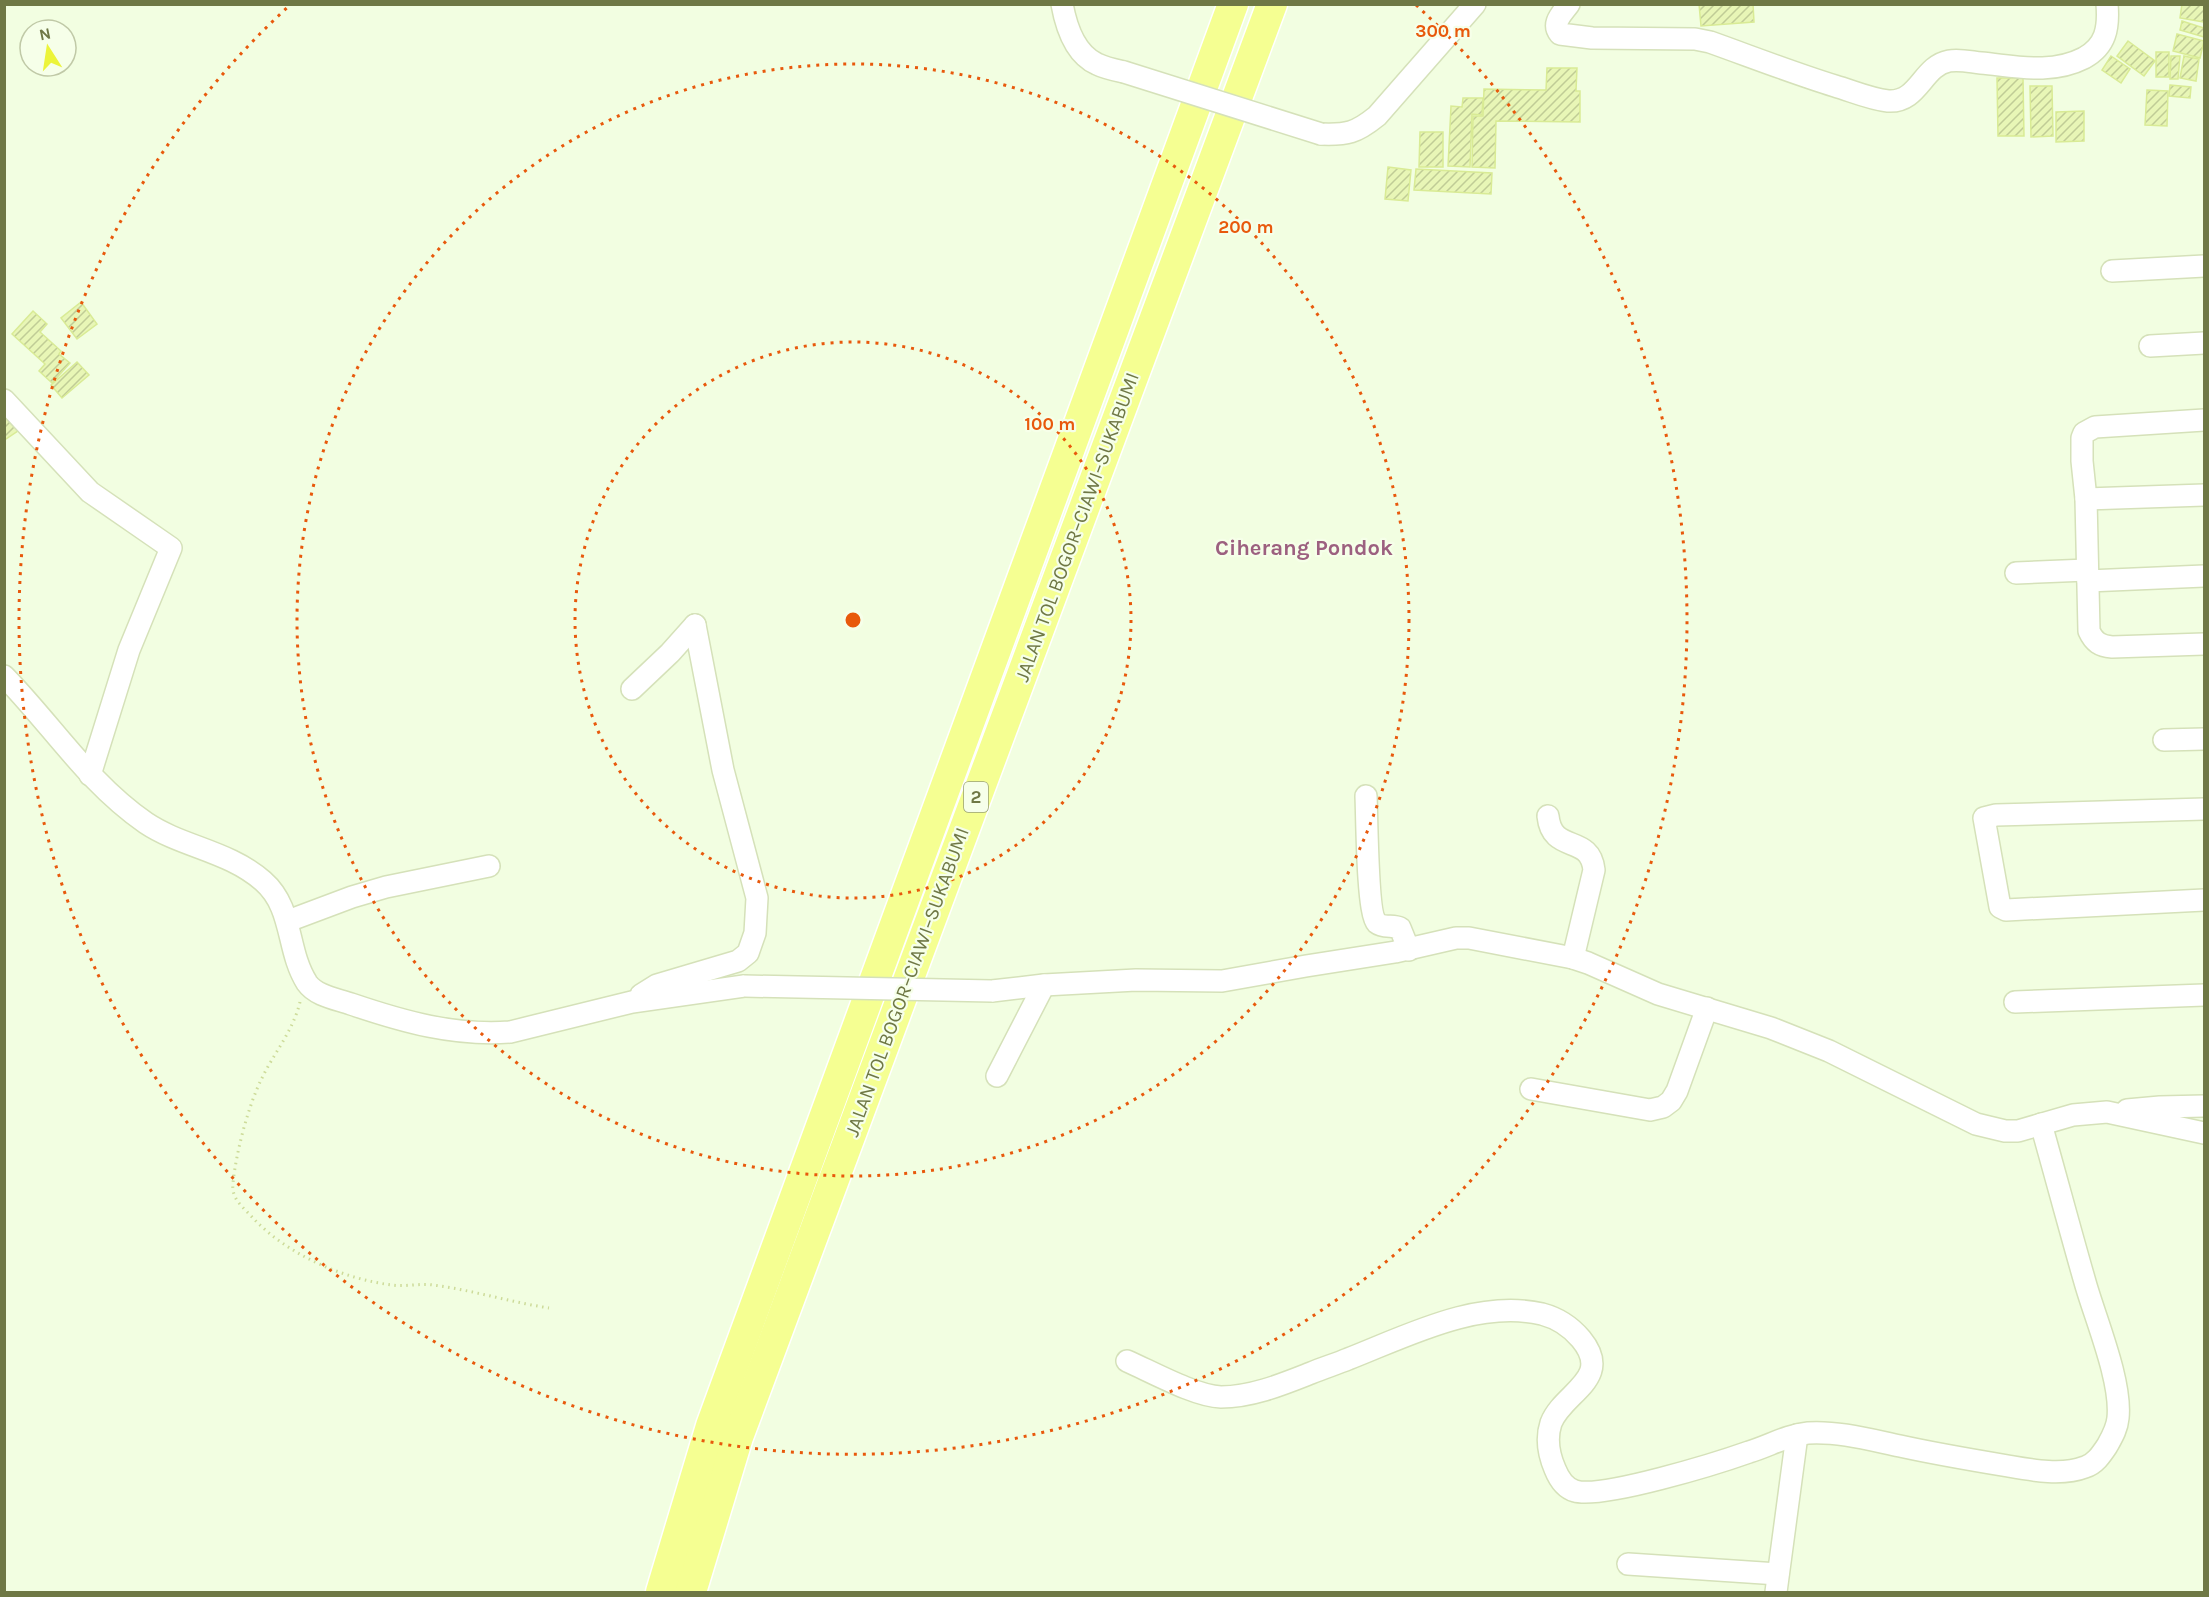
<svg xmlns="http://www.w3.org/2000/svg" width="2209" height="1597" viewBox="0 0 2209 1597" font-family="Karla,sans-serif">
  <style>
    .building { fill: url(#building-hatch); stroke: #d9eb95; stroke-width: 1.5 }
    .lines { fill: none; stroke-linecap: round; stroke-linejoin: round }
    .minor-casing { stroke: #d5e1b9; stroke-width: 24 }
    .highway-casing { stroke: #fff; stroke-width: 33 }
    .path { stroke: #cddb99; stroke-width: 3; stroke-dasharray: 1.5 4.5; stroke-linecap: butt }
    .minor { stroke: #fff; stroke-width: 21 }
    .highway { stroke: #f5ff92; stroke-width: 30 }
    .minor-bridge-casing { stroke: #d5e1b9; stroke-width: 24; stroke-linecap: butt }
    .minor-bridge { stroke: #fff; stroke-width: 21 }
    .ring { fill: none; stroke: #e8590c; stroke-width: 3; stroke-dasharray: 3 6 }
    .labels { text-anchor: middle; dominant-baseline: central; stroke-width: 4.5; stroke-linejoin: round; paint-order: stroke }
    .shield { fill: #f6ffe9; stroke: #98a076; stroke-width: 1.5 }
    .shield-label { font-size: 18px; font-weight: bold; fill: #6f7845 }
    .street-label { font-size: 20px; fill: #6f7845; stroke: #f6ffe9 }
    .quarter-label { font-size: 22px; font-weight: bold; fill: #9c607f; stroke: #f6ffe9 }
    .centre { fill: #e8590c; stroke: #f6ffe9; stroke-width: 3 }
    .ring-label { font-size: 18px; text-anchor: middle; font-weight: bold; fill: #e8590c; stroke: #f6ffe9; stroke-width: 4.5; stroke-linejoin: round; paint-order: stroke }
  </style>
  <defs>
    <pattern id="building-hatch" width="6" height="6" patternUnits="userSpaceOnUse" patternTransform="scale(1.5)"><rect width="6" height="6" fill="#e8f6b6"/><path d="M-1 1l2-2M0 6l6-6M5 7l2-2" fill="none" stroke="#c0cc96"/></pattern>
  </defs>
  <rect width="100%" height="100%" fill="#f2fee1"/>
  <g class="building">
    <path d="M1699,4H1753L1754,22L1701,26Z"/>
    <path d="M2182,4H2204V22L2180,18Z"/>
    <path d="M2182,21L2204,28V37L2180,30Z"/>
    <path d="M2177,34L2204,41L2200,58L2173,51Z"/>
    <path d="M2128,41L2155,61L2144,76L2117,56Z"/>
    <rect x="2156" y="52" width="13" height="25"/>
    <path d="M2111,56L2130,69L2121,83L2102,70Z"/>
    <path d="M2171,56H2180L2178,79H2170Z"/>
    <path d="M2184,56L2199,59L2196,81L2180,78Z"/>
    <path d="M1547,68H1577L1576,91H1580V122L1496,121L1495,168L1472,167L1473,116H1483L1484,89L1546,90Z"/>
    <path d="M1997,78H2023L2024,136H1998Z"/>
    <path d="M2170,85L2191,87L2190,98L2169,96Z"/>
    <path d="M2030,86H2052L2053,136L2031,137Z"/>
    <path d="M2147,90L2168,91L2167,126L2145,125Z"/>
    <path d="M1463,98H1483L1482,115L1472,114L1470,167L1448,166L1451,106L1462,107Z"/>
    <path d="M2084,111V141L2056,142V112Z"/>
    <path d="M1420,132H1443V167H1419Z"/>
    <path d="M1388,167L1411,170L1408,201L1385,199Z"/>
    <path d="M1416,169L1492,173L1491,194L1414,190Z"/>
    <path d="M81,302L97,324L77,339L61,318Z"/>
    <path d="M33,311L47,324L40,332L61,351L59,354L70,363L52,383L39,371L45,364L12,334Z"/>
    <path d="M77,362L89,375L62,398L51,385Z"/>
    <path d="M4,397L28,424L6,439L4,437Z"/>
  </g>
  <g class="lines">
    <g class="minor-casing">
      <g id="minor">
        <path d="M1062,4C1066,26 1075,54 1097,64C1105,68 1115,70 1124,72"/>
        <path d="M1569,4C1562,14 1551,23 1560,34L1592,38L1695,39L1710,42C1752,57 1793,73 1835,86C1852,91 1870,99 1888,101C1919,103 1922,66 1949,61C1960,59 1971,62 1981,63C2015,66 2051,75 2084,58C2106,46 2109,28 2107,4"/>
        <path d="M1321,134C1347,135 1356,133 1377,116L1475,4"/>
        <path d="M2112,271L2204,266"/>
        <path d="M2150,346L2204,343"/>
        <path d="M4,400L90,492L171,548L129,650L90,775"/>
        <path d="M2204,420L2095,427L2084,433L2082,438V461L2086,499L2089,631C2094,642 2100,646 2112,647L2204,644"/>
        <path d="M2086,499L2204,495"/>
        <path d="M2016,573L2087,570"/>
        <path d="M2088,581L2204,576"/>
        <path d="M4,676C52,725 88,783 146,823C182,847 229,851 263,881C294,908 286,950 307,983C316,996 337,999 351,1004C404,1022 454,1036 510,1032L632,1002L744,986"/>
        <path d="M632,689L670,653L695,625"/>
        <path d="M2164,740L2204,739"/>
        <path d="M1366,796C1367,815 1367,913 1377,923C1383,928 1393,925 1400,928L1409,950"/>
        <path d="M2204,809L1996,815L1984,818L2000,907L2006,910L2204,900"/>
        <path d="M1548,816C1552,855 1590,833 1594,870L1573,958"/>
        <path d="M288,921L352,897L386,887L489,866"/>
        <path d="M992,991L1044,985L1136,980L1222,981L1306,966L1395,952L1456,938H1469L1573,958L1588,963L1658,994L1771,1028L1829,1051L1976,1124L2005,1131H2018L2073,1115L2107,1112L2204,1133"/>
        <path d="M641,995L657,985L738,961L748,953L755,933L757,898L723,770L695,625"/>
        <path d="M2015,1002L2204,995"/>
        <path d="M997,1076L1044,985"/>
        <path d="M1531,1089L1650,1110L1663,1107L1671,1101L1677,1091L1707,1008"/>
        <path d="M2127,1110L2160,1107L2204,1106"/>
        <path d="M1127,1361C1152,1372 1195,1396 1221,1397C1252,1397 1283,1384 1311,1373C1323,1368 1336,1364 1348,1359C1407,1336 1477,1299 1542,1314C1557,1318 1571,1327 1581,1339C1614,1379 1563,1392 1551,1423C1546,1438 1549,1455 1555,1469C1559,1479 1565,1488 1575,1491C1602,1499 1718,1463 1749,1452C1769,1446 1787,1435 1808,1433C1838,1431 1871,1440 1900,1446C1936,1454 1972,1460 2008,1466C2031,1470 2062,1476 2085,1467C2095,1464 2101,1455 2107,1446C2112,1437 2117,1429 2118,1418C2122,1381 2095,1318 2085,1282C2070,1230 2056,1177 2041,1124"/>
        <path d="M1628,1564L1778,1574"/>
        <path d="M1776,1592L1797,1435"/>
      </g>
    </g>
    <g class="highway-casing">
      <g id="highway">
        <path d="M661,1592L711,1426L1233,4"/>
        <path d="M691,1592L738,1437L1272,4"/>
      </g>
    </g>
    <path class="path" d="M300,1002C293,1031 274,1053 262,1078C248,1106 236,1153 233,1183C231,1199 243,1207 252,1217C286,1254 343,1279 392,1285C406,1287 420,1283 433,1285C472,1290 510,1302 549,1308"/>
    <use href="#minor" class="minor"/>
    <use href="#highway" class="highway"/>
    <g class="minor-bridge-casing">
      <g id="minor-bridge">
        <path d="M1124,72L1321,134"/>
        <path d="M744,986L992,991"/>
      </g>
    </g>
    <use href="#minor-bridge" class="minor-bridge"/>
  </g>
  <g class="ring">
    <circle cx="853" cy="620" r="278"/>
    <circle cx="853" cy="620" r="556"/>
    <path d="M1416 5A834 834 0 1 1 290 5"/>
  </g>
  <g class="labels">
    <rect class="shield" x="964" y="782" width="24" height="30" rx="4.5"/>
    <g class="shield-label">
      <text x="976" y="797">2</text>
    </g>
    <g class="street-label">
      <text transform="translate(1077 527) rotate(-70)">JALAN TOL BOGOR–CIAWI–SUKABUMI</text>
      <text transform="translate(907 982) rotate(-70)">JALAN TOL BOGOR–CIAWI–SUKABUMI</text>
    </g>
    <g class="quarter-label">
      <text x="1304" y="548">Ciherang Pondok</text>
    </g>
  </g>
  <circle cx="853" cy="620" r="9" class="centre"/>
  <g class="ring-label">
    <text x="1443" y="37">300 m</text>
    <text x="1246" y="233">200 m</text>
    <text x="1050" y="430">100 m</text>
  </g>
  <rect width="2209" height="1597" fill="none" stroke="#6f7845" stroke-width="12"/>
  <g transform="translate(48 48) rotate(348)"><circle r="28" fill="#f6ffe9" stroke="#c0c9a7" stroke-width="1.5"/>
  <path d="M0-4.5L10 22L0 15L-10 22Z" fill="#ecf43a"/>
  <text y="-9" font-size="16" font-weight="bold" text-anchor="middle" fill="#6f7845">N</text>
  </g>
</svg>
